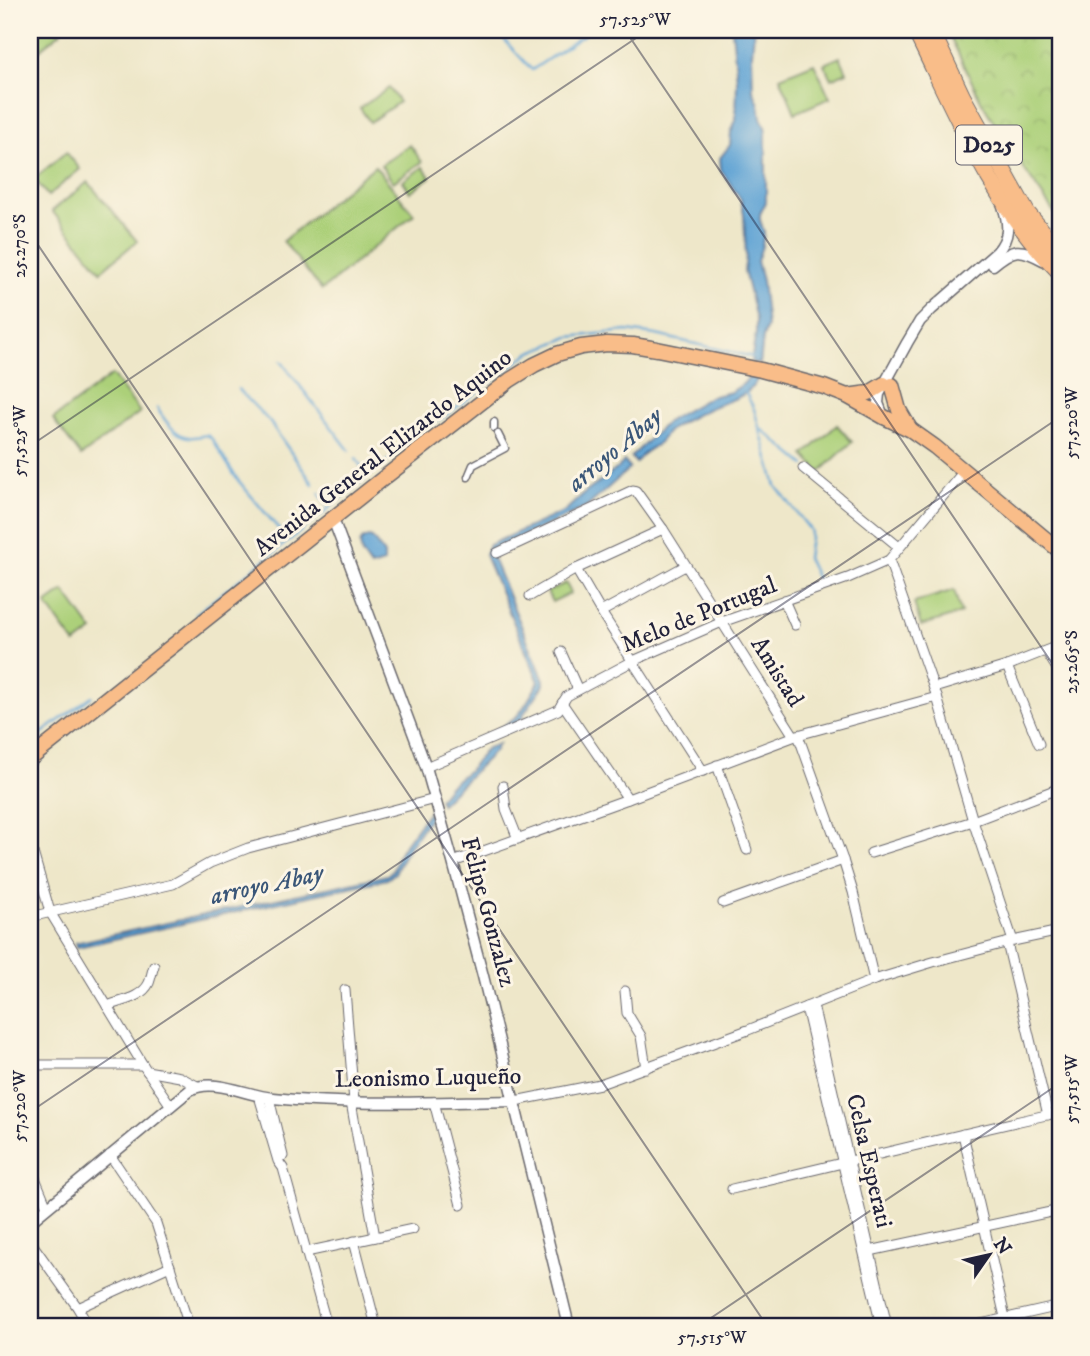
<svg xmlns="http://www.w3.org/2000/svg" width="1090" height="1356" viewBox="0 0 1090 1356" font-family="'IM FELL DW Pica',serif">
  <style>
    .grass { fill: #acd079; stroke: #67795a; stroke-width: 2 }
    .park { fill: url(#park-crowns); stroke: #67795a; stroke-width: 2 }
    .water { fill: #5fa3d4; stroke: #406288; stroke-width: 2 }
    .lines { fill: none; stroke-linecap: round; stroke-linejoin: round }
    .stream { stroke: #5fa3d4; stroke-width: 2.5 }
    .pedestrian-casing { stroke: #69676d; stroke-width: 9 }
    .minor-casing { stroke: #69676d; stroke-width: 11 }
    .tertiary-casing { stroke: #69676d; stroke-width: 13 }
    .primary-casing { stroke: #69676d; stroke-width: 17 }
    .motorway-casing { stroke: #69676d; stroke-width: 18 }
    .pedestrian { stroke: #fff; stroke-width: 6 }
    .minor { stroke: #fff; stroke-width: 9 }
    .tertiary { stroke: #fff; stroke-width: 10 }
    .primary { stroke: #f9bd89; stroke-width: 14 }
    .motorway { stroke: #f9bd89; stroke-width: 16 }
    .ticks { fill: none; stroke: #22223b; stroke-width: 2; stroke-opacity: 0.45 }
    .labels { text-anchor: middle; dominant-baseline: central; stroke-width: 6; stroke-linejoin: round; paint-order: stroke }
    .shield { fill: #fcf5e5; stroke: #63616e; stroke-width: 2 }
    .shield-label { font-size: 23px; font-weight: bold; fill: #22223b }
    .street-label { font-size: 24px; fill: #22223b; stroke: #fcf5e5 }
    .water-label { font-size: 26px; font-style: italic; fill: #3a5678; stroke: #fcf5e5 }
    .neatline { fill: none; stroke: #22223b; stroke-width: 2.5 }
    .ticks-label { font-size: 18px; text-anchor: middle; fill: #22223b }
  </style>
  <defs>
    <pattern id="park-crowns" width="20" height="18" patternUnits="userSpaceOnUse" patternTransform="scale(1.75)"><rect width="20" height="18" fill="#acd079"/><path d="M2 6a3 3 0 1 1 6 0M12 15a3 3 0 1 1 6 0" fill="none" stroke="#94b26a"/></pattern>
  </defs>
  <rect width="100%" height="100%" fill="#fcf5e5"/>
  <filter id="ink" filterUnits="userSpaceOnUse"><feTurbulence type="fractalNoise" baseFrequency=".0143" numOctaves="2"/><feDisplacementMap in="SourceGraphic" scale="14" xChannelSelector="R" yChannelSelector="G"/><feConvolveMatrix kernelMatrix="1 2 1 2 8 2 1 2 1" color-interpolation-filters="sRGB"/></filter>
  <filter id="wash" filterUnits="userSpaceOnUse"><feTurbulence type="fractalNoise" baseFrequency=".00686" numOctaves="4" result="noise"/><feDisplacementMap in="SourceGraphic" scale="28" xChannelSelector="R" yChannelSelector="G"/><feGaussianBlur stdDeviation="1.57" result="paint"/><feColorMatrix in="noise" values="0 0 0 0 0 0 0 0 0 0 0 0 0 0 0 0 0 1.4 0 .05"/><feComposite in="paint" operator="in"/></filter>
  <g filter="url(#wash)">
    <rect width="100%" height="100%" fill="#eee7c9"/>
    <g class="grass">
      <path d="M36,30H59L61,32L36,53L30,45V35Z"/>
      <path d="M840,57L847,72L831,79L824,64Z"/>
      <path d="M814,63L830,98L795,113L780,77Z"/>
      <path d="M389,88L399,102L370,122L360,108Z"/>
      <path d="M410,145L422,162L393,182L381,165Z"/>
      <path d="M66,152L80,169L48,196L34,179Z"/>
      <path d="M375,166L414,214L322,290L283,241Z"/>
      <path d="M423,167L430,177L410,192L403,181Z"/>
      <path d="M88,182L137,241L101,271L52,211Z"/>
      <path d="M112,375L140,412L81,456L53,419Z"/>
      <path d="M837,425L852,442L820,472L804,455Z"/>
      <path d="M566,583L571,593L552,602L547,592Z"/>
      <path d="M954,590L961,613L921,626L914,603Z"/>
      <path d="M64,591L93,631L75,644L46,604Z"/>
    </g>
    <path class="park" d="M947,30H1060V221L1013,153L982,103Z"/>
    <g class="water">
      <path d="M732,30H754L752,54L753,90L759,104L761,118L765,127L766,133V202L760,214V220L764,232L762,246L757,261L762,281L767,326L763,338L760,364L751,362L756,333V319L744,271L746,256L744,215L741,200L721,170L720,158L730,145L731,132L736,120L737,80Z"/>
      <path d="M751,375L758,376C754,395 730,400 715,406C703,411 681,422 671,429C664,434 662,441 656,445C653,448 650,448 647,451C642,454 639,459 636,463L631,457L668,421L710,397L731,392L743,384Z"/>
      <path d="M624,461L630,468L587,507L501,546L495,547L491,554L544,680V685L523,715V718L505,729L494,733C500,726 510,724 517,716C526,706 532,693 539,682L487,560L485,554L489,545L565,511L581,496L619,467Z"/>
      <path d="M368,537L372,538L384,554V563L371,567L362,554L360,544L362,540Z"/>
      <path d="M498,744L494,752L441,804L439,799L450,785L469,770L487,748Z"/>
      <path d="M429,811L430,817L407,850L395,873L387,879L77,947L75,943L387,875L393,870L400,851Z"/>
    </g>
    <g class="lines">
      <g class="stream">
        <path d="M495,30L532,70L591,30"/>
        <path d="M281,361L349,450"/>
        <path d="M238,389L269,421L313,484"/>
        <path d="M745,391L754,409L776,486L811,531L807,558L818,581"/>
        <path d="M157,408C164,419 174,435 188,437C194,438 201,436 207,435L212,439L237,479L288,540"/>
        <path d="M759,427L805,465"/>
        <path d="M420,432L448,414L529,353L569,337L627,331L656,335L753,357"/>
        <path d="M356,459L367,474"/>
        <path d="M319,493L329,507"/>
        <path d="M196,614C238,581 280,548 322,514C347,494 371,472 397,454L400,450"/>
        <path d="M30,742L92,696"/>
      </g>
    </g>
  </g>
  <g filter="url(#ink)">
    <g class="lines">
      <g class="pedestrian-casing">
        <g id="pedestrian">
          <path d="M494,428V422"/>
          <path d="M468,477L473,465L505,448L498,434"/>
        </g>
      </g>
      <g class="minor-casing">
        <g id="minor">
          <path d="M803,468L899,547"/>
          <path d="M497,553L633,490L636,491L663,529L794,736"/>
          <path d="M889,560L937,697L973,821L1013,941"/>
          <path d="M576,569L601,612L703,771"/>
          <path d="M530,596L576,569L663,529"/>
          <path d="M784,600L795,625"/>
          <path d="M601,612L685,566"/>
          <path d="M1046,651L1060,673"/>
          <path d="M561,652L578,690"/>
          <path d="M1007,666L1039,744"/>
          <path d="M934,688L1007,666L1060,645"/>
          <path d="M562,703L628,799"/>
          <path d="M798,735L843,860L853,892L874,980"/>
          <path d="M717,765L747,850"/>
          <path d="M426,767L558,710L567,696L633,661L722,622L848,578L889,560L965,470"/>
          <path d="M503,786L506,809L518,839"/>
          <path d="M30,842L50,912L143,1065L171,1106"/>
          <path d="M871,853L973,821L1060,788"/>
          <path d="M453,862L628,799L798,735L937,697"/>
          <path d="M723,903L843,860"/>
          <path d="M30,917L173,884L210,863L248,848L435,799"/>
          <path d="M1007,943L1048,1115"/>
          <path d="M345,990L354,1102"/>
          <path d="M625,991L627,1013L641,1036L646,1068"/>
          <path d="M813,1005L887,1326"/>
          <path d="M107,1006C120,1001 142,998 149,983C151,978 152,971 154,966"/>
          <path d="M806,1007L881,1326"/>
          <path d="M30,1065H143"/>
          <path d="M147,1071L180,1077L197,1086"/>
          <path d="M259,1096L278,1161L283,1168L327,1326"/>
          <path d="M269,1098L283,1156"/>
          <path d="M515,1101L600,1084L748,1030L874,980L933,962L1013,941L1060,931"/>
          <path d="M351,1102L375,1237"/>
          <path d="M434,1102L461,1205"/>
          <path d="M963,1134L1007,1326"/>
          <path d="M110,1155L156,1223L189,1326"/>
          <path d="M30,1166L47,1207"/>
          <path d="M732,1189C841,1164 950,1136 1060,1112"/>
          <path d="M30,1241L78,1308L88,1326"/>
          <path d="M354,1241L376,1326"/>
          <path d="M306,1252L413,1229"/>
          <path d="M865,1252L1060,1210"/>
          <path d="M78,1308L170,1266"/>
          <path d="M972,1326L1060,1306"/>
        </g>
      </g>
      <g class="tertiary-casing">
        <g id="tertiary">
          <path d="M993,265C1013,248 1020,247 1043,260"/>
          <path d="M883,416L878,403L879,394L907,343L920,321L932,309L997,252C1010,237 1009,224 1003,206"/>
          <path d="M333,519L426,767L453,862L483,976L569,1326"/>
          <path d="M30,1222L190,1090C213,1077 248,1096 273,1098C353,1106 434,1102 515,1101"/>
        </g>
      </g>
      <g class="primary-casing">
        <g id="primary">
          <path d="M892,385L899,410L910,429"/>
          <path d="M847,396L869,393L884,384"/>
          <path d="M30,759L385,477L510,380L534,365L557,354L581,347L607,344L633,345L657,349L761,370L824,387L847,396L884,417L911,430L935,447L1060,551"/>
        </g>
      </g>
      <g class="motorway-casing">
        <g id="motorway">
          <path d="M915,30C956,113 993,206 1060,272"/>
          <path d="M931,30L962,96L1027,213L1060,252"/>
        </g>
      </g>
      <use href="#pedestrian" class="pedestrian"/>
      <use href="#minor" class="minor"/>
      <use href="#tertiary" class="tertiary"/>
      <use href="#primary" class="primary"/>
      <use href="#motorway" class="motorway"/>
    </g>
  </g>
  <path class="ticks" d="M625,30L1060,675M30,233L767,1326M30,446L648,30M30,1112L1060,417M30,1318L35,1326M699,1326L1060,1083"/>
  <g class="labels">
    <rect class="shield" x="956" y="125.5" width="66" height="39" rx="5"/>
    <g class="shield-label">
      <text x="989" y="145">D025</text>
    </g>
    <g class="street-label">
      <text transform="translate(383 453) rotate(-38)">Avenida General Elizardo Aquino</text>
      <text transform="translate(699 615) rotate(-22)">Melo de Portugal</text>
      <text transform="translate(777 672) rotate(58)">Amistad</text>
      <text transform="translate(488 912) rotate(75)">Felipe Gonzalez</text>
      <text transform="translate(428 1078) rotate(-1)">Leonismo Luqueño</text>
      <text transform="translate(869 1161) rotate(77)">Celsa Esperati</text>
    </g>
    <g class="water-label">
      <text transform="translate(615 450) rotate(-40)">arroyo Abay</text>
      <text transform="translate(267 885) rotate(-12)">arroyo Abay</text>
    </g>
  </g>
  <rect width="1090" height="1356" fill="none" stroke="#fcf5e5" stroke-width="77"/>
  <g transform="translate(989 1255) rotate(56)" stroke="#fcf5e5" stroke-width="5" paint-order="stroke">
  <path d="M0-5L12 26L0 18L-12 26Z" fill="#22223b"/>
  <text y="-10" font-size="19" font-weight="bold" text-anchor="middle" fill="#22223b">N</text>
  </g>
  <rect x="38" y="38" width="1014" height="1280" class="neatline"/>
  <g class="ticks-label">
    <text x="635" y="25">57.525°W</text>
    <text transform="translate(19 246) rotate(-90)" y="6">25.270°S</text>
    <text transform="translate(1071 423) rotate(-90)" y="6">57.520°W</text>
    <text transform="translate(19 441) rotate(-90)" y="6">57.525°W</text>
    <text transform="translate(1071 662) rotate(-90)" y="6">25.265°S</text>
    <text transform="translate(1071 1089) rotate(-90)" y="6">57.515°W</text>
    <text transform="translate(19 1106) rotate(-90)" y="6">57.520°W</text>
    <text x="712" y="1343">57.515°W</text>
  </g>
</svg>
